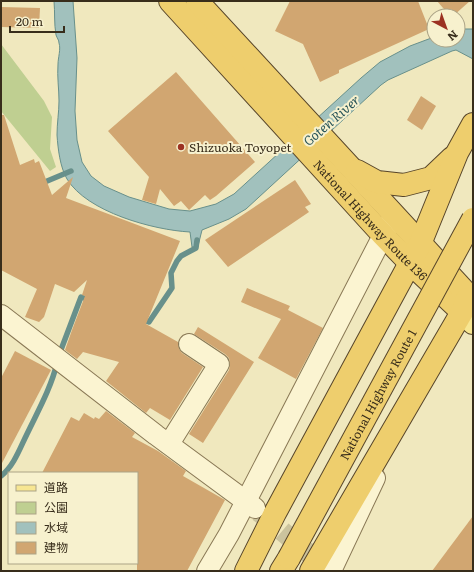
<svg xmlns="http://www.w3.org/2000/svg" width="474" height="572" viewBox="0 0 474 572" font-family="Literata,'Noto Sans JP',serif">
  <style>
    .green { fill: #bfcf91 }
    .water { fill: #a1c1bd; stroke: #68908b }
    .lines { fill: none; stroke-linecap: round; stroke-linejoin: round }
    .stream { stroke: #68908b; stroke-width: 5.5 }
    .building { fill: #d1a671 }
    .minor-tunnel { stroke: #cbc39d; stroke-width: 20; stroke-dasharray: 20 10; stroke-linecap: butt }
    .minor-casing { stroke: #897855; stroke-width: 22 }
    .primary-casing { stroke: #57452a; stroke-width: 24 }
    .trunk-casing { stroke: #57452a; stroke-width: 24 }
    .minor { stroke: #fbf4d1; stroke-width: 20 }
    .primary { stroke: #f7e692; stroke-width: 22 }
    .trunk { stroke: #eece6d; stroke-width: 22 }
    .trunk-bridge-casing { stroke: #57452a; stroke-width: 24; stroke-linecap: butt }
    .trunk-bridge { stroke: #eece6d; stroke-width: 22 }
    .poi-dot { fill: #9c3222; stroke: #f7f1ce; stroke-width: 1.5 }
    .labels { text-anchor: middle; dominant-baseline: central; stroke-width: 4; stroke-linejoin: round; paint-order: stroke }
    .poi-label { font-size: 12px; fill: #382d1b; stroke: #f7f1ce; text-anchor: start }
    .street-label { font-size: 12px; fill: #382d1b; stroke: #f7f1ce }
    .water-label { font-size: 13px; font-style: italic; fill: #295559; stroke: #f7f1ce }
  </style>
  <rect width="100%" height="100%" fill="#f0e8be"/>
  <path class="green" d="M1,44L44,101L52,117L50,149L56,167L50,171L1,111Z"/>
  <path class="water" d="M54,1H73L77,58L75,111L77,140L82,162L91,176L104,186L129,197L169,209L190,211L216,204L234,194L361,78L380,62L410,46L434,37V40H458V29H473V59L456,50L452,51L388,80L381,85L246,209L229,219L202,230L198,246L192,247L190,232C153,230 87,212 67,179C60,167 58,149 57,135C57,123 59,112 59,101C59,89 57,77 58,64C58,58 61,49 59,43C59,40 57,38 56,35C54,24 55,12 54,1Z"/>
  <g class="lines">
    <g class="stream">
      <path d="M40,184L71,171"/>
      <path d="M142,319L149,322L172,288L171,273L177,261L181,256L196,248L197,240"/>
      <path d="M59,355L81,297L90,300"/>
      <path d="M1,476C14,466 20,448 27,434C38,411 51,388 57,363"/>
    </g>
  </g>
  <g class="building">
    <path d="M290,1H418L429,29L339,70V73L320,82L303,44L275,31Z"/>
    <path d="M437,1H470L453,16H450Z"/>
    <path d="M1,7L40,8L39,28L1,27Z"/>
    <path d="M176,72L255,162L216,196L210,200L205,195L189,210L181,201L174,206L160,189L156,204L142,200L149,177L108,131Z"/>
    <path d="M421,96L436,106L422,130L407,120Z"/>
    <path d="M1,115H4L20,165L34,159L35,163L39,161L52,195L73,177L66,198L180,241L146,324L178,342L179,349L182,353L203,367L170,420L150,408L146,413L106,381L119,362L83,352L77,359L65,350L72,330L85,296L82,295L87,280L74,292L55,284L44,317L39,322L25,317L37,289L1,270Z"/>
    <path d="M295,180L311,204L305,207L309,212L228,267L205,240Z"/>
    <path d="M247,288L290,306L288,310L323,328L296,379L258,358L281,319L241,302Z"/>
    <path d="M198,327L254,362L203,443L189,434L229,370L230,364L229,358L225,354L194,334Z"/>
    <path d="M15,351L51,370L1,465V378Z"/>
    <path d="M106,411L135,433L132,437L158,451L186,471L183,476L225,500L187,571H137V473H42L71,417L79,421L84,413L94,419L95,417L99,419Z"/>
    <path d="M473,516V571H432Z"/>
  </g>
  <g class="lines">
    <path class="minor-tunnel" d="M259,512L330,571"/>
    <g class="minor-casing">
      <g id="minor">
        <path d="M1,315L156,435L255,508"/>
        <path d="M169,444L219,364L189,344"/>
        <path d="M207,571L229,534L390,222"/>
        <path d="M331,571L375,478"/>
      </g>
    </g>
    <g class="primary-casing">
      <path id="primary" d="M462,312L473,323"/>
    </g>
    <g class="trunk-casing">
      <g id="trunk">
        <path id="s1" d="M170,1L383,235L410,263L462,312"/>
        <path d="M197,1L469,296"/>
        <path d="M357,171L377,182L404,185L431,178L452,158"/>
        <path d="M246,571L275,513L410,263L420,244L457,153L473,124"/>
        <path d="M281,571L289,558"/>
        <path d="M311,571L462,312L467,299"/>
      </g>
    </g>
    <use href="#minor" class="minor"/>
    <use href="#primary" class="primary"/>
    <use href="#trunk" class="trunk"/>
    <g class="trunk-bridge-casing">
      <g id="trunk-bridge">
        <path id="s2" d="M289,558L473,219"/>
      </g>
    </g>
    <use href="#trunk-bridge" class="trunk-bridge"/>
  </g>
  <circle class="poi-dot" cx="181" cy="147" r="4"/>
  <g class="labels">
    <g class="poi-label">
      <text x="189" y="147">Shizuoka Toyopet</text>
    </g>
    <g class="street-label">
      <text stroke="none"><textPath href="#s1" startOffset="297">National Highway Route 136</textPath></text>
      <text stroke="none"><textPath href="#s2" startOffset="186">National Highway Route 1</textPath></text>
    </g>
    <g class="water-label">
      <text transform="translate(331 120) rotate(-41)">Goten River</text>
    </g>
  </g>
  <rect width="474" height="572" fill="none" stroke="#382d1b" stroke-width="4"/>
  <rect x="8" y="472" width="130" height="92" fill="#f7f1ce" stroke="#aba386"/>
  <rect x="16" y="485" width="20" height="6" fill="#f7e692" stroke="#aba386"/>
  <text x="44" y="492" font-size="12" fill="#382d1b">道路</text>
  <rect x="16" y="502" width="20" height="12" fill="#bfcf91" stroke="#aba386"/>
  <text x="44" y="512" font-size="12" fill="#382d1b">公園</text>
  <rect x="16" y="522" width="20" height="12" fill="#a1c1bd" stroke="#aba386"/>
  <text x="44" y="532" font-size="12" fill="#382d1b">水域</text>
  <rect x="16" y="542" width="20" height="12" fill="#d1a671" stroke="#aba386"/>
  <text x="44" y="552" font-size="12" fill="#382d1b">建物</text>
  <g transform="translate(446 28) rotate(139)"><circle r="19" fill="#f7f1ce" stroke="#aba386"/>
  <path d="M0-3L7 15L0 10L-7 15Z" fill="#9c3222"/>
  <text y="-6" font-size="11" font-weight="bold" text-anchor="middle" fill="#382d1b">N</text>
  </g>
  <path d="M10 26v6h54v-6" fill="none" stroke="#382d1b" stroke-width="2"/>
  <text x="16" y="26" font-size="12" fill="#382d1b" stroke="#f7f1ce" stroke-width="3" paint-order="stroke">20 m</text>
</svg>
